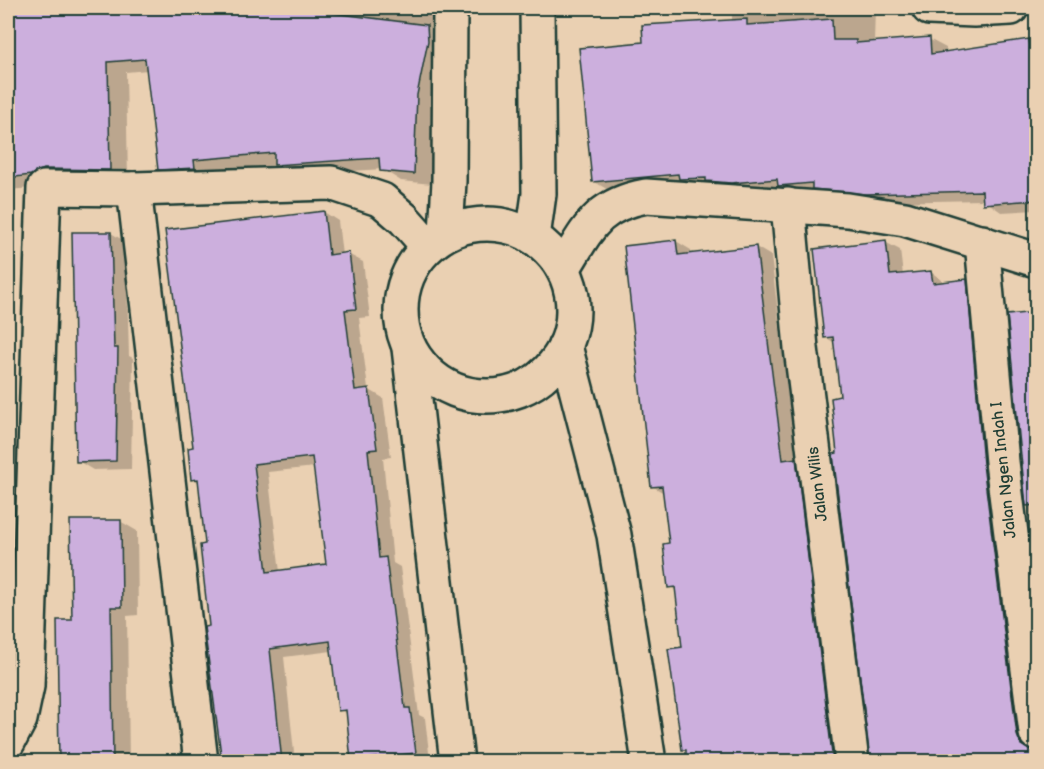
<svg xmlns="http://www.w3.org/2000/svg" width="1044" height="769" viewBox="0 0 1044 769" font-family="'Balsamiq Sans',sans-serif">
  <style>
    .shadow { fill: #0003; fill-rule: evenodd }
    .building { fill: #ccafdd; stroke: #1f3d34; stroke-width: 1.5; fill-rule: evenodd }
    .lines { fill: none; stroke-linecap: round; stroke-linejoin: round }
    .street-casing { stroke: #1f3d34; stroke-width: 38 }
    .street { stroke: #ead0b2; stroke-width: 33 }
    .labels { text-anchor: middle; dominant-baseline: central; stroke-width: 4.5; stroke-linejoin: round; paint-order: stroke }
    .street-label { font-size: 16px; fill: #1f3d34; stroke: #ead0b2 }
  </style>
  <rect width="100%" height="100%" fill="#ead0b2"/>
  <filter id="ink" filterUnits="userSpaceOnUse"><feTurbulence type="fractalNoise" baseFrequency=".0167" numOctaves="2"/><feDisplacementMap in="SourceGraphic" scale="12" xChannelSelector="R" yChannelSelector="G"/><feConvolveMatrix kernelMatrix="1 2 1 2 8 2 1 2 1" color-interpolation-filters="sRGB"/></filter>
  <g filter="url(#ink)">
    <g class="shadow">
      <path d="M8,8H445L432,184L401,181L382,169L294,175L277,165L213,170L178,180L159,169L148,70L126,72L128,180L8,190Z"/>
      <path d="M732,8H875L874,43L929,39L946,48V53L1036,40V210L1001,212L984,200L883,202L796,195L785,189L748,192L610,191L593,181L645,44L732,22Z"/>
      <path d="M324,212L338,221L342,255L348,254L363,262L370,317L359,318L368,389L383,398L391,457L383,458L393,563L400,567L419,715L425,718L430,761L353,762L348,714L340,710L332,651L284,657L295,762H222L207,545L200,483L193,479L195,448ZM315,467L327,566L280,572L268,472Z"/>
      <path d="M111,233L126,242L129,356L133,358L131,469L93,470L78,461Z"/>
      <path d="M676,241L691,250V255L756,247L771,256L796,460L810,468L846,762H693L692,754L683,749L684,648L677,591L670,587V545L664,493L652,486Z"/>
      <path d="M885,242L900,250L903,275L931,272L946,283L966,280L981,289L1032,745L1036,753V762H872L839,455L842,398L835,343L825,337Z"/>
      <path d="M1036,313V574L1022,460L1009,316Z"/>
      <path d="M120,521L137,531L138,615L127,616L129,762H61L73,622Z"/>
    </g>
    <g class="building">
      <path d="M8,8H333V13L427,25L428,41L417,95L414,174L380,171L379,158L274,165V153L194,160L195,168L158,170L145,59L108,62L110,170L44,169L31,175L8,178Z"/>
      <path d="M747,19V25L832,19L833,40H856V43L930,37L931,54L1029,39L1036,92V200L983,204L982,191L865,194L812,189V183L778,186L777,179L731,183L706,181V178L679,179L678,174L592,182L579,48L643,42L642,25Z"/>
      <path d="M324,211L329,255L349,252L356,309L345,310L355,390L369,388L377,449L368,450L379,558L386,557L405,708H410L416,753L351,761L346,710L338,711L330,641L270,649L282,762H222L204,627L209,626L200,545L205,544L198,479L191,480L188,448L193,447L165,230ZM312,457L326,564L267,572L254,464Z"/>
      <path d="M72,232H111L114,348H118L116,461L76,462Z"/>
      <path d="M676,240L678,255L756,246L783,460L796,458L833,762H686V750H682L668,649L682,647L675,587L668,588L663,544L669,543L662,486L651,487L624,246Z"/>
      <path d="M886,240L890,275L931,271L933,283L967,279L983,464L1017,735L1021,745L1033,751L1034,762H870L833,454L837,453L831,398L840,396L833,337L824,338L814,249Z"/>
      <path d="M1036,312V505L1026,506L1007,315Z"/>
      <path d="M70,520H121L122,607H111L113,762H59L57,620H72Z"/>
    </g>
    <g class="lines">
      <g class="street-casing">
        <g id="street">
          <path d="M929,8L974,10L1011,8"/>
          <path d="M134,189L201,762"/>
          <path d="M788,205L801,348L852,762"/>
          <circle cx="487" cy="310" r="86"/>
          <path d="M446,233L449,181L450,8"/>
          <path d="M533,237L539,194L537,8"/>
          <path d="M982,242L1002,462L1036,733"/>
          <path d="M563,269C588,229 596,205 646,196L848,210L905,219L1036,260"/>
          <path d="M565,346L614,535L649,762"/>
          <path d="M409,348L457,762"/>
          <path d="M8,742L20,719L27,686L44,188L134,189L331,183L382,200L404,219L428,246"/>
        </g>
      </g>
      <use href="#street" class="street"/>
    </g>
  </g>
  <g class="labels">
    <g class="street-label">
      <text transform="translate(1004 470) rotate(-96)">Jalan Ngen Indah I</text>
      <text transform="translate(818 484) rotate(-97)">Jalan Wilis</text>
    </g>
  </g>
  <rect width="1044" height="769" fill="none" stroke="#ead0b2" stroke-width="30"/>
  <rect x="15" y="15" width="1014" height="739" fill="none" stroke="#1f3d34" stroke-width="2" filter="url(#ink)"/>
</svg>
